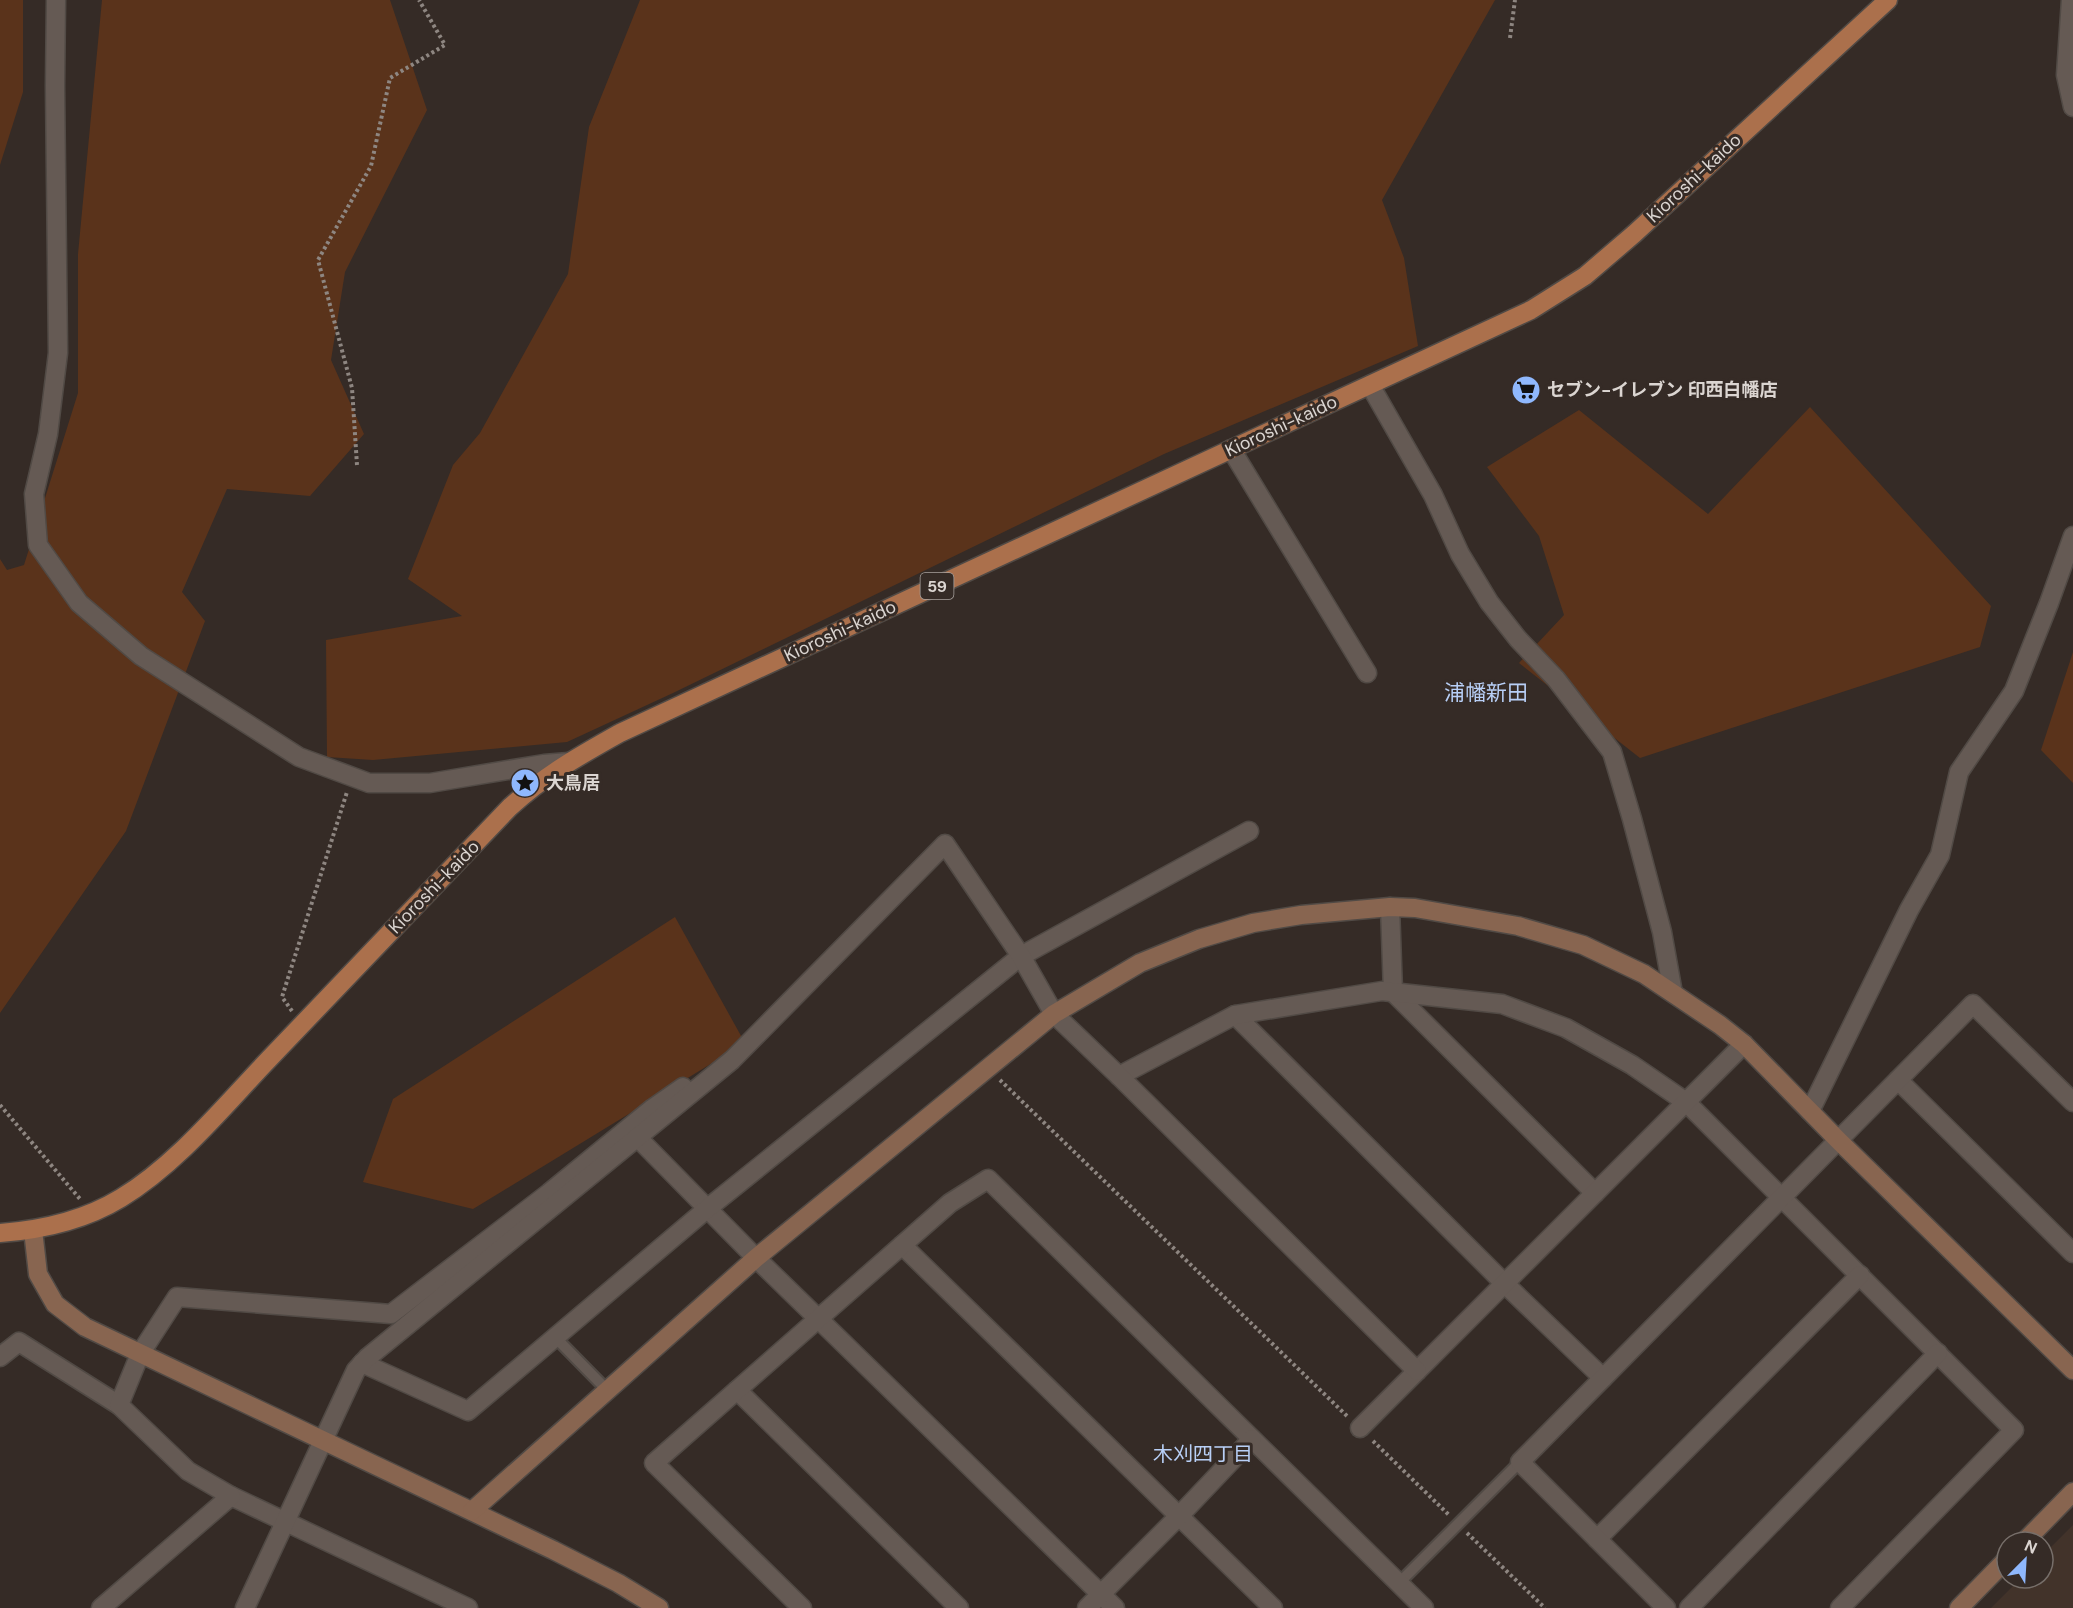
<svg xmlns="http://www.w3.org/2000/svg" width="2073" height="1608" viewBox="0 0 2073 1608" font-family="'DM Sans','Noto Sans JP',sans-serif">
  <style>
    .built { fill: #42332a }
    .green { fill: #5a331b }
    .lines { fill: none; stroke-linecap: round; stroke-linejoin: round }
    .lane-casing { stroke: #514a45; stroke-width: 14 }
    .street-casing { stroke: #514a45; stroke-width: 21 }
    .secondary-casing { stroke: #514a45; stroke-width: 21 }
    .primary-casing { stroke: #514a45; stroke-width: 21 }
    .path { stroke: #8e8681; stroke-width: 4; stroke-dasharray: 3 3; stroke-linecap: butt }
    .lane { stroke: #655a54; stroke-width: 10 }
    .street { stroke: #655a54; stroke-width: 18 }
    .secondary { stroke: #886550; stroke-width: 18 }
    .primary { stroke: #ab704c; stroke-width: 18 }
    .labels { text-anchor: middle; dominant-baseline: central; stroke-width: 6; stroke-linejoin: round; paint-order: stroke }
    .shield { fill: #352b26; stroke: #a9a29e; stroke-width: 1.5 }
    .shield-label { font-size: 16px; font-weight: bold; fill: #dbd5d1 }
    .street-label { font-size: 18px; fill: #dbd5d1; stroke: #352b26 }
    .poi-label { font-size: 18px; font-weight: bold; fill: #dbd5d1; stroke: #352b26; text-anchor: start }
    .neighbourhood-label { font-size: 20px; fill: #b8cff6; stroke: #352b26 }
    .quarter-label { font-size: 21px; fill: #b8cff6; stroke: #352b26 }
  </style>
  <rect width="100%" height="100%" fill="#352b26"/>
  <path class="built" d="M2073,1525V1608H1991L2021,1578H2043V1555Z"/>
  <g class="green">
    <path d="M0,0H23V92L0,165Z"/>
    <path d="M102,0H390L427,110L345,272L331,360L364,434L310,496L227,489L182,592L205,621L126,831L0,1013V559L7,570L24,565L78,393V254Z"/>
    <path d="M640,0H1495L1382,200L1404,258L1418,346L1164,454L673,693L567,742L373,760L327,757L326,640L462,616L408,579L453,465L480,433L568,274L589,127Z"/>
    <path d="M1810,407L1991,606L1980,647L1640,758L1519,663L1564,615L1539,536L1487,467L1579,410L1708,514Z"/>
    <path d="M2073,652V783L2041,750Z"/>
    <path d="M675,917L745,1043L473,1209L363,1182L393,1099Z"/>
  </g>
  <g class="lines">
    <g class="lane-casing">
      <g id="lane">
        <path d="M555,1337L606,1389"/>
        <path d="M1399,1583L1520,1462"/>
      </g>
    </g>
    <g class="street-casing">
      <g id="street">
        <path d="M56,0L55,86L58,353L48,434L34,494L38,545L79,603L141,656L299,757L369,783H430L544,764L569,762"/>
        <path d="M2071,0L2066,75L2073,107"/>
        <path d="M1370,385L1433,495L1460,554L1489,602L1518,639L1556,679L1612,752L1632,819L1662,932L1673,993"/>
        <path d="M1231,449L1367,673"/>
        <path d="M1390,907L1393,992L1595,1193"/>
        <path d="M1235,1015L1505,1284L1603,1378"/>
        <path d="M1119,1076L1235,1015L1382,991L1502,1004L1566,1028L1632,1065L1686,1102L2014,1430L1840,1608"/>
        <path d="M1898,1080L2073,1253"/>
        <path d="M1810,1111L1909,910L1940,855L1959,772L2014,691L2049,603L2073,536"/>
        <path d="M638,1138L756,1258L1115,1608"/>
        <path d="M902,1245L1273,1608"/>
        <path d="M0,1357L19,1342L119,1405"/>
        <path d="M362,1363L468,1411L708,1208L1021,956L1249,831"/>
        <path d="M737,1390L959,1608"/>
        <path d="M1360,1428L1744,1044"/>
        <path d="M231,1496L468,1608"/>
        <path d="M1597,1539L1860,1275"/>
        <path d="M101,1608L231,1496L188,1471L119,1405L140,1354L177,1297L391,1314L549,1193L653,1108L683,1087"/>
        <path d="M245,1608L356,1370L367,1358L732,1060L945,844L1021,956L1054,1014L1119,1076L1417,1371"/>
        <path d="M802,1608L654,1463L950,1203L988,1179L1424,1608"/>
        <path d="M1087,1608L1179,1516L1252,1439"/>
        <path d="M1666,1608L1520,1462L1973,1004L2073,1102"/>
        <path d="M1689,1608L1938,1353"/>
      </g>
    </g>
    <g class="secondary-casing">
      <g id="secondary">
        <path d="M33,1230L38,1274L55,1304L85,1327L553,1550L618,1583L659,1608"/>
        <path d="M472,1511L756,1258L1054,1014L1140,963L1199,939L1253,923L1301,915L1390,907L1415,908L1518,926L1583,945L1644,974L1720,1025L1744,1044L1839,1141L2073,1370"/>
        <path d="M2024,1542L2073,1492"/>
        <path d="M1959,1608L2007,1559"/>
      </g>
    </g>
    <g class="primary-casing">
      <path id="primary" d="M0,1233C41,1230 85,1220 121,1198C177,1164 224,1106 269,1059C350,975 430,891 510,807C545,775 579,756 620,733L1531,310L1585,276L1634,234L1888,0"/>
    </g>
    <g class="path">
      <path d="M1510,38L1515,0"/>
      <path d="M357,465L352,388L318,260L371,166L390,78L445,45L419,0"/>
      <path d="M292,1011L282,997L347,792"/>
      <path d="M1000,1080L1348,1417"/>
      <path d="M0,1105L80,1199"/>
      <path d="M1373,1441L1449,1515"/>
      <path d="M1467,1533L1545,1608"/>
    </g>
    <use href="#lane" class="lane"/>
    <use href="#street" class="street"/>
    <use href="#secondary" class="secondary"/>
    <use href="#primary" class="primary"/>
  </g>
  <defs>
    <g id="supermarket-disc" transform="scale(1.5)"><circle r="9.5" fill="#8fb8fd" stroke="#352b26"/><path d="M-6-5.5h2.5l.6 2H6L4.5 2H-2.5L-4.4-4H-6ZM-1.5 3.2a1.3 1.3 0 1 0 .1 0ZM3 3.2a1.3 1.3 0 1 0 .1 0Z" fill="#111"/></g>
    <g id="sight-disc" transform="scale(1.5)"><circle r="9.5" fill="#8fb8fd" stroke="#352b26"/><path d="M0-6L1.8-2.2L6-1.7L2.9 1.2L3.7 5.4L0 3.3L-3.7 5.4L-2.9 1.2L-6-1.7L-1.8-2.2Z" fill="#111"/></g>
  </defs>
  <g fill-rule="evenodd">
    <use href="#supermarket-disc" x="1526" y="390"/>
    <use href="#sight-disc" x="525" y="783"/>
  </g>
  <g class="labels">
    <rect class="shield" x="920.5" y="573" width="33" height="26" rx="4.5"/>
    <g class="shield-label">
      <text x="937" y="586">59</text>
    </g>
    <g class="street-label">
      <text transform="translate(1694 178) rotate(-43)">Kioroshi-kaido</text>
      <text transform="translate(1281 426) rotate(-25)">Kioroshi-kaido</text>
      <text transform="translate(840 631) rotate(-25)">Kioroshi-kaido</text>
      <text transform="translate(434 887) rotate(-46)">Kioroshi-kaido</text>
    </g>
    <g class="poi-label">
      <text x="1547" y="390">セブン-イレブン 印西白幡店</text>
      <text x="546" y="783">大鳥居</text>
    </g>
    <g class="neighbourhood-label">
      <text x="1203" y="1454">木刈四丁目</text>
    </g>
    <g class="quarter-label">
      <text x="1486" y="693">浦幡新田</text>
    </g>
  </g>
  <g transform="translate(2025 1560) rotate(24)"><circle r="28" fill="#352b26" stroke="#776f6a" stroke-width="1.5"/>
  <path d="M0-4.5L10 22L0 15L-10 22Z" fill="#8fb8fd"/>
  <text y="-9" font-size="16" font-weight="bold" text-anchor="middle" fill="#dbd5d1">N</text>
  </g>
</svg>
